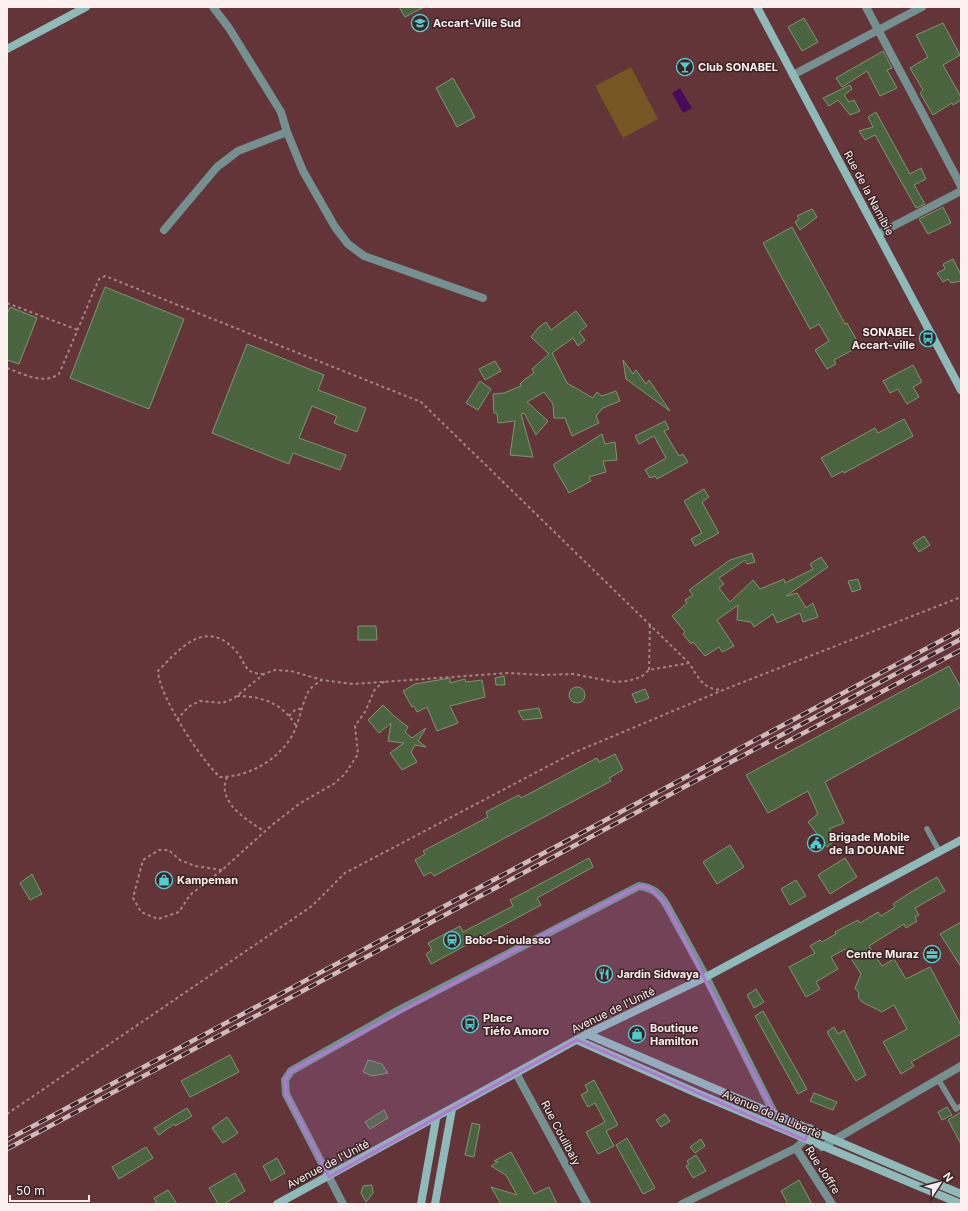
<svg xmlns="http://www.w3.org/2000/svg" width="968" height="1211" viewBox="0 0 968 1211" font-family="Inter,sans-serif">
  <style>
    .green { fill: #765623 }
    .water { fill: #49095b }
    .building { fill: #49643e; stroke: #7a976f }
    .lines { fill: none; stroke-linecap: round; stroke-linejoin: round }
    .path { stroke: #a58486; stroke-width: 2; stroke-dasharray: 3 3; stroke-linecap: butt }
    .lane { stroke: #759090; stroke-width: 5.5 }
    .street { stroke: #759090; stroke-width: 8 }
    .secondary { stroke: #8ebaba; stroke-width: 8 }
    .rail-casing { stroke: #d0b9ba; stroke-width: 4.5 }
    .rail { stroke: #3a2425; stroke-width: 3; stroke-dasharray: 9; stroke-linecap: butt }
    .marked { fill: #af7ad2; fill-opacity: 0.2; stroke: #af7ad2; stroke-width: 3; stroke-linejoin: round }
    .labels { text-anchor: middle; dominant-baseline: central; stroke-width: 3; stroke-linejoin: round; paint-order: stroke }
    .poi-label { font-size: 11px; font-weight: bold; fill: #fcefef; stroke: #3a2425; text-anchor: start }
    .street-label { font-size: 11px; fill: #fcefef; stroke: #3a2425 }
  </style>
  <rect width="100%" height="100%" fill="#643538"/>
  <path class="green" d="M631,67L658,119L623,138L595,86Z"/>
  <path class="water" d="M680,88L692,108L683,113L672,93Z"/>
  <g class="building">
    <path d="M399,7H424L405,17Z"/>
    <path d="M804,18L818,42L802,51L788,27Z"/>
    <path d="M943,23L960,55L943,65L961,97V100L953,105L952,103L933,115L920,93L923,90L910,68L928,57L916,35Z"/>
    <path d="M883,51L892,68L887,70L897,88L880,96L867,71L842,87L836,78Z"/>
    <path d="M453,78L475,117L457,127L436,88Z"/>
    <path d="M850,85L852,89L844,95L849,102L854,100L860,111L850,115L838,100L829,106L823,98Z"/>
    <path d="M876,112L910,174L921,168L926,179L914,185L925,204L916,208L875,135L865,140L859,131L873,127L868,117Z"/>
    <path d="M943,207L951,223L928,234L919,219Z"/>
    <path d="M812,209L817,217L800,230L795,222L799,219L797,216Z"/>
    <path d="M792,227L845,324L847,323L860,346L834,360L836,364L827,369L815,350L829,341L819,324L810,329L763,243Z"/>
    <path d="M953,259L961,275V281L951,283L948,279L943,282L937,273L945,269L943,264Z"/>
    <path d="M105,287L184,319L149,409L70,378Z"/>
    <path d="M10,307L37,318L19,364L7,360V314Z"/>
    <path d="M576,311L587,326L579,332L585,340L578,346L573,338L552,353L567,383L593,398L597,392L602,396L616,391L620,401L603,408L596,416L599,423L572,436L565,418H554L553,404L544,392L527,402L548,421L536,435L524,413L521,414L533,457L510,455L515,421L498,423L497,413H494L493,394L504,393L521,386L520,384L524,380L534,373L532,369L549,354L531,337L538,328L546,322L551,330Z"/>
    <path d="M247,344L324,375L318,390L366,408L357,432L334,423L337,416L312,406L299,438L346,455L340,470L293,453L289,464L212,433Z"/>
    <path d="M623,360L633,374L636,370L646,384L649,380L670,411L626,379Z"/>
    <path d="M495,361L501,371L485,380L479,369Z"/>
    <path d="M913,365L922,382L913,387L919,397L907,404L898,389L890,393L883,381Z"/>
    <path d="M480,381L491,389L478,410L466,403Z"/>
    <path d="M904,419L913,436L844,473L843,471L832,477L821,458L875,428L878,433Z"/>
    <path d="M665,421L669,429L664,431L679,456L683,454L688,462L657,479L655,476L650,478L645,470L666,458L654,436L639,444L635,436Z"/>
    <path d="M602,434L605,444L615,442L617,460L603,461L606,472L589,477L591,481L569,493L554,467V464Z"/>
    <path d="M704,489L709,497L702,502L719,533L695,546L691,539L702,533L684,501Z"/>
    <path d="M924,536L930,545L919,552L913,543Z"/>
    <path d="M752,553L755,562L747,564L745,560L719,578L724,584L719,588L730,602L753,580L760,589L784,579L785,583L813,569L810,564L821,557L828,567L786,596L797,593L806,608L813,603L818,617L803,622L800,613L777,623L773,614L754,627L751,622L737,620L738,605L717,620L734,646L722,652L719,647L705,656L693,642L691,644L683,634L685,632L672,616L687,603L685,600L693,595L689,590L730,560Z"/>
    <path d="M858,579L861,589L852,592L848,581Z"/>
    <path d="M358,626H376L377,640H358Z"/>
    <path d="M949,666L961,688V707L825,782L844,823L829,829L837,839L827,847L808,822L818,814L808,791L768,813L746,775Z"/>
    <path d="M504,676L505,685H496L495,678Z"/>
    <path d="M450,678V683L465,679L466,682L482,680L485,697L450,706L458,723L437,731L427,707L417,712L414,706L412,707L403,691L415,684Z"/>
    <circle cx="577" cy="695" r="8"/>
    <path d="M645,689L649,698L636,703L632,694Z"/>
    <path d="M383,705L394,716L408,727L405,732L412,738L426,728L418,741L426,747L415,745L411,752L417,762L402,770L390,753L404,743L388,741L391,723L379,733L368,720Z"/>
    <path d="M539,708L542,718L523,720L518,711Z"/>
    <path d="M615,754L623,770L609,778L611,781L434,876L431,872L424,876L415,860L425,854L423,851L488,817L486,812L519,795L521,798L597,758L599,762Z"/>
    <path d="M730,845L744,867L717,884L703,862Z"/>
    <path d="M589,858L593,867L537,898L541,905L431,964L426,954L432,950L428,943L460,926L463,932L513,906L510,900Z"/>
    <path d="M845,858L857,877L830,894L818,875Z"/>
    <path d="M32,874L42,894L30,900L20,883Z"/>
    <path d="M937,877L945,891L915,908L919,915L915,917L917,921L906,928L904,924L869,946L882,966L894,959L906,979L930,967L961,1025V1034L911,1062L914,1066L901,1074L883,1042L907,1029L894,1005L882,1012L862,1002L858,997L859,993L855,988L861,974L845,949L831,957L838,969L816,982L820,989L806,997L789,967L815,953L810,946L820,940L822,942L836,934L835,932L858,920L860,923L878,912L881,916L895,907L893,904L911,892Z"/>
    <path d="M796,880L806,896L790,905L781,889Z"/>
    <path d="M961,922V967L940,934Z"/>
    <path d="M756,989L764,1002L754,1008L747,995Z"/>
    <path d="M763,1011L807,1089L798,1094L755,1016Z"/>
    <path d="M834,1027L838,1034L844,1030L866,1075L856,1081L827,1032Z"/>
    <path d="M230,1055L239,1072L190,1097L181,1081Z"/>
    <path d="M368,1060L382,1064L388,1073L372,1076L363,1072Z"/>
    <path d="M594,1080L618,1125L606,1131L614,1146L598,1154L586,1132L605,1122L595,1103L588,1107L581,1095L588,1091L585,1085Z"/>
    <path d="M814,1093L837,1102L833,1110L810,1101Z"/>
    <path d="M947,1107L952,1115L942,1120L938,1112Z"/>
    <path d="M187,1108L192,1116L175,1126L174,1124L159,1135L154,1128Z"/>
    <path d="M384,1110L388,1118L370,1129L365,1122Z"/>
    <path d="M961,1112V1144L948,1120Z"/>
    <path d="M665,1114L670,1121L661,1127L656,1120Z"/>
    <path d="M227,1117L238,1133L223,1143L212,1128Z"/>
    <path d="M472,1123L480,1125L474,1157L465,1155Z"/>
    <path d="M627,1138L655,1188L643,1194L616,1145Z"/>
    <path d="M701,1139L705,1146L695,1153L690,1147Z"/>
    <path d="M146,1147L153,1158L119,1179L112,1167Z"/>
    <path d="M511,1152L534,1194L549,1187L557,1204H501L491,1187L517,1195L506,1175L491,1166L498,1162L494,1161Z"/>
    <path d="M696,1155L706,1171L693,1178L686,1166L689,1164L687,1161Z"/>
    <path d="M277,1158L285,1173L271,1181L263,1166Z"/>
    <path d="M235,1173L245,1191L224,1204H218L209,1188Z"/>
    <path d="M799,1180L812,1204H788L781,1191Z"/>
    <path d="M372,1185L373,1193L366,1202L361,1193L363,1186Z"/>
    <path d="M168,1190L177,1204H157L154,1198Z"/>
  </g>
  <g class="lines">
    <g class="path">
      <path d="M7,303L78,330"/>
      <path d="M7,368C23,374 44,385 59,374L99,279L105,276L421,402L689,663C699,678 702,689 722,690"/>
      <path d="M649,670L650,625"/>
      <path d="M264,674C243,674 247,664 236,651C206,618 181,647 158,671C159,696 201,760 220,777C250,777 282,758 295,730C300,718 302,704 308,692C311,687 317,683 322,680"/>
      <path d="M237,696C261,696 283,703 296,726"/>
      <path d="M289,716L296,709H303"/>
      <path d="M177,720L188,707L200,701L222,703L233,699L264,674L275,670L291,671L322,680L353,684L508,673L542,675L573,674L615,682L628,681L641,677L649,670L689,663"/>
      <path d="M227,777C216,802 247,820 264,831"/>
      <path d="M222,870L195,866L180,860L169,850H159L143,860L133,898L141,912L158,919L179,912L190,895L222,870L272,825L299,804L335,783L345,774L358,754L355,726L365,712L375,689L385,681"/>
      <path d="M7,1114L312,906L345,873L573,753L723,690L961,597"/>
    </g>
    <g class="lane">
      <path d="M927,829L939,851"/>
      <path d="M938,1079L956,1109L961,1106"/>
    </g>
    <g class="street">
      <path d="M213,7L229,28L281,112L287,132L303,171L335,227L348,244L364,256L483,298"/>
      <path d="M866,7L961,186"/>
      <path d="M793,75L922,7"/>
      <path d="M164,230L217,167L238,151L287,132"/>
      <path d="M878,234L961,191"/>
      <path d="M516,1073L587,1204"/>
      <path d="M822,1147L961,1066"/>
      <path d="M796,1148L832,1204"/>
      <path d="M343,1204L286,1094L285,1080L291,1071L399,1010L639,886C653,888 659,893 666,904L706,977L774,1113L777,1127"/>
      <path d="M682,1204L796,1148L805,1140L810,1128"/>
    </g>
    <g class="secondary">
      <path d="M757,7L961,390"/>
      <path d="M7,49L86,7"/>
      <path d="M587,1034L961,1194"/>
      <path d="M577,1040L699,1094L961,1204"/>
      <path d="M277,1204L587,1034L706,977L961,840"/>
      <path d="M421,1204L436,1119"/>
      <path d="M435,1204L452,1109"/>
    </g>
    <g class="rail-casing">
      <g id="rail">
        <path d="M777,747L961,650"/>
        <path d="M7,1140L961,630"/>
        <path d="M7,1149L961,639"/>
      </g>
    </g>
    <use href="#rail" class="rail"/>
  </g>
  <path class="marked" d="M639,886L650,888L666,904L774,1113L810,1128L805,1140L577,1040L329,1177L286,1094L285,1080L291,1071L533,940Z"/>
  <defs>
    <g id="school-ring" transform="scale(0.9)"><circle r="9.5" fill="#3a2425" stroke="#52cdcf" stroke-width="1.5"/><path d="M0-5L7-2L0 1L-7-2ZM-4 1L0 2.5L4 1V4Q0 6-4 4Z" fill="#52cdcf"/></g>
    <g id="bar-ring" transform="scale(0.9)"><circle r="9.5" fill="#3a2425" stroke="#52cdcf" stroke-width="1.5"/><path d="M-6-5H6L.8 .8V4.5H3.5V6h-7V4.5H-.8V.8Z" fill="#52cdcf"/></g>
    <g id="bus-ring" transform="scale(0.9)"><circle r="9.5" fill="#3a2425" stroke="#52cdcf" stroke-width="1.5"/><path d="M-5-6H5V4H4V6H2V4H-2V6H-4V4H-5ZM-3.5-4V0h7V-4ZM-3.5 1.2v1.5H-2V1.2ZM2 1.2v1.5H3.5V1.2Z" fill="#52cdcf"/></g>
    <g id="civic-ring" transform="scale(0.9)"><circle r="9.5" fill="#3a2425" stroke="#52cdcf" stroke-width="1.5"/><path d="M-.6-6.5H3V-4.5H.6V-3L4-1V1h2V6H-6V1h2V-1L-.6-3ZM-1.2 2.5V6h2.4V2.5Z" fill="#52cdcf"/></g>
    <g id="shop-ring" transform="scale(0.9)"><circle r="9.5" fill="#3a2425" stroke="#52cdcf" stroke-width="1.5"/><path d="M-5-2.5h2.3a2.7 3.5 0 0 1 5.4 0H5L5.5 6h-11ZM-1.5-2.5h3a1.5 2.3 0 0 0-3 0Z" fill="#52cdcf"/></g>
    <g id="station-ring" transform="scale(0.9)"><circle r="9.5" fill="#3a2425" stroke="#52cdcf" stroke-width="1.5"/><path d="M-3-6H3Q5-6 5-4V2Q5 4 3 4L4.5 6H3L1.5 4h-3L-3 6H-4.5L-3 4Q-5 4-5 2V-4Q-5-6-3-6ZM-3.5-4v3h7v-3ZM-3.5 1v1.5H-2V1ZM2 1v1.5H3.5V1Z" fill="#52cdcf"/></g>
    <g id="office-ring" transform="scale(0.9)"><circle r="9.5" fill="#3a2425" stroke="#52cdcf" stroke-width="1.5"/><path d="M-6-3h4V-5.5h4V-3h4V5H-6ZM-1-4.5V-3h2v-1.5ZM-6 0V1H6V0Z" fill="#52cdcf"/></g>
    <g id="restaurant-ring" transform="scale(0.9)"><circle r="9.5" fill="#3a2425" stroke="#52cdcf" stroke-width="1.5"/><path d="M-5-6h1v4h1v-4h1v4h1v-4h1v5L-1.5 .5V6h-2V.5L-5-1ZM5-6V6H3V1.5H1.5Q1.5-4 5-6Z" fill="#52cdcf"/></g>
  </defs>
  <g fill-rule="evenodd">
    <use href="#school-ring" x="420" y="23"/>
    <use href="#bar-ring" x="685" y="67"/>
    <use href="#bus-ring" x="928" y="338"/>
    <use href="#civic-ring" x="816" y="843"/>
    <use href="#shop-ring" x="164" y="880"/>
    <use href="#station-ring" x="452" y="940"/>
    <use href="#office-ring" x="932" y="954"/>
    <use href="#restaurant-ring" x="604" y="974"/>
    <use href="#bus-ring" x="470" y="1024"/>
    <use href="#shop-ring" x="637" y="1034"/>
  </g>
  <g class="labels">
    <g class="poi-label">
      <text x="433" y="23">Accart-Ville Sud</text>
      <text x="698" y="67">Club SONABEL</text>
      <text x="915" y="332" text-anchor="end">SONABEL<tspan x="915" dy="13">Accart-ville</tspan></text>
      <text x="829" y="837">Brigade Mobile<tspan x="829" dy="13">de la DOUANE</tspan></text>
      <text x="177" y="880">Kampeman</text>
      <text x="465" y="940">Bobo-Dioulasso</text>
      <text x="919" y="954" text-anchor="end">Centre Muraz</text>
      <text x="617" y="974">Jardin Sidwaya</text>
      <text x="483" y="1018">Place<tspan x="483" dy="13">Tiéfo Amoro</tspan></text>
      <text x="650" y="1028">Boutique<tspan x="650" dy="13">Hamilton</tspan></text>
    </g>
    <g class="street-label">
      <text transform="translate(869 193) rotate(62)">Rue de la Namibie</text>
      <text transform="translate(613 1010) rotate(-26)">Avenue de l'Unité</text>
      <text transform="translate(772 1114) rotate(23)">Avenue de la Liberté</text>
      <text transform="translate(561 1133) rotate(62)">Rue Coulibaly</text>
      <text transform="translate(328 1164) rotate(-28)">Avenue de l'Unité</text>
      <text transform="translate(823 1170) rotate(57)">Rue Joffre</text>
    </g>
  </g>
  <rect width="968" height="1211" fill="none" stroke="#fcefef" stroke-width="16"/>
  <g transform="translate(940 1183) rotate(54)" stroke="#3a2425" stroke-width="3" paint-order="stroke">
  <path d="M0-3L7 15L0 10L-7 15Z" fill="#fcefef"/>
  <text y="-6" font-size="11" font-weight="bold" text-anchor="middle" fill="#fcefef">N</text>
  </g>
  <path d="M10 1195v6h79v-6" fill="none" stroke="#fcefef" stroke-width="2"/>
  <text x="16" y="1195" font-size="12" fill="#fcefef" stroke="#3a2425" stroke-width="3" paint-order="stroke">50 m</text>
</svg>
